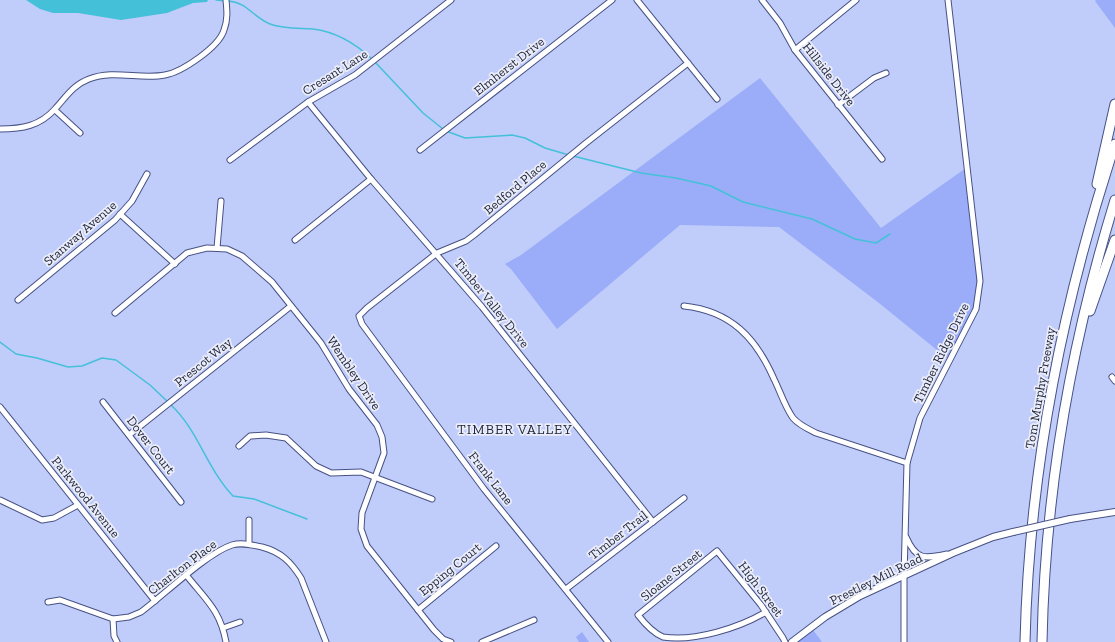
<svg xmlns="http://www.w3.org/2000/svg" width="1115" height="642" viewBox="0 0 1115 642" font-family="'Zilla Slab',serif">
  <style>
    .green { fill: #9badf8 }
    .water { fill: #45c0d9 }
    .lines { fill: none; stroke-linecap: round; stroke-linejoin: round }
    .stream { stroke: #45c0d9; stroke-width: 1.5 }
    .minor-casing { stroke: #475284; stroke-width: 7 }
    .tertiary-casing { stroke: #475284; stroke-width: 8 }
    .motorway-casing { stroke: #475284; stroke-width: 11 }
    .minor { stroke: #fff; stroke-width: 5 }
    .tertiary { stroke: #fff; stroke-width: 6 }
    .motorway { stroke: #fff; stroke-width: 9 }
    .tertiary-bridge-casing { stroke: #475284; stroke-width: 8; stroke-linecap: butt }
    .tertiary-bridge { stroke: #fff; stroke-width: 6 }
    .labels { text-anchor: middle; dominant-baseline: central; stroke-width: 3.5; stroke-linejoin: round; paint-order: stroke }
    .street-label { font-size: 13px; fill: #22273d; stroke: #ebeefa }
    .neighbourhood-label { font-size: 14px; letter-spacing: 1px; fill: #22273d; stroke: #ebeefa }
  </style>
  <rect width="100%" height="100%" fill="#c0ccfa"/>
  <g class="green">
    <path d="M1096,0H1115V28L1095,1Z"/>
    <path d="M760,78L881,228L966,168L980,281L976,309L948,359L879,303L779,227L680,225L557,329L511,269L505,264L521,255Z"/>
    <path d="M813,630L822,642H791Z"/>
    <path d="M582,632L589,642H579L576,637Z"/>
  </g>
  <path class="water" d="M26,0H208L207,2L193,3L167,13L121,20L78,13H53L40,9Z"/>
  <g class="lines">
    <g class="stream">
      <path d="M216,0L225,1"/>
      <path d="M228,1C247,2 254,18 270,24C284,29 298,28 313,29C337,32 355,43 372,59"/>
      <path d="M375,62L423,113L443,129"/>
      <path d="M446,131L465,138L512,135L525,138L545,148L569,155"/>
      <path d="M573,156L641,173L676,178L711,186L743,202L812,219L855,239L876,243L890,234"/>
      <path d="M0,342L16,354L37,358L68,367L82,366L102,358L116,360L150,385L168,402"/>
      <path d="M171,405C198,430 207,469 233,496L254,499L307,519"/>
    </g>
    <g class="minor-casing">
      <g id="minor">
        <path d="M637,0L717,99"/>
        <path d="M762,0L780,23L795,50L882,159"/>
        <path d="M795,50L856,0"/>
        <path d="M308,102L371,179L482,307L653,522"/>
        <path d="M838,105L874,78L886,73"/>
        <path d="M55,110L80,133"/>
        <path d="M0,129C22,129 40,126 55,109C66,97 73,85 89,79C114,69 140,80 165,75C182,72 219,47 224,30C228,20 227,10 226,0"/>
        <path d="M420,150L612,0"/>
        <path d="M230,160L308,102L355,75L451,0"/>
        <path d="M120,214L175,264"/>
        <path d="M295,240L371,179"/>
        <path d="M217,248L221,201"/>
        <path d="M18,300L115,220L132,201L147,174"/>
        <path d="M684,306C731,311 756,338 774,379C780,391 785,407 793,418C799,425 808,429 816,433L907,463"/>
        <path d="M115,313L187,253L207,248L227,249L242,256L272,282L321,343L349,389L377,425L382,437L384,453L362,513L361,529L367,546L434,630L443,639L451,642"/>
        <path d="M1112,377L1115,381"/>
        <path d="M103,402L181,502"/>
        <path d="M0,407L155,601"/>
        <path d="M129,435L291,306"/>
        <path d="M239,446L250,436L266,435L286,438L316,466L331,473L361,472L432,499"/>
        <path d="M0,500L42,520L54,518L78,505"/>
        <path d="M249,520V544"/>
        <path d="M906,537C916,560 924,559 947,554"/>
        <path d="M187,576C206,600 220,610 226,642"/>
        <path d="M566,589L684,498"/>
        <path d="M48,602L60,600L113,619L129,617L141,612C164,595 207,553 232,545C242,542 252,545 262,547C281,552 291,562 301,578L326,642"/>
        <path d="M418,610L496,546"/>
        <path d="M766,612C739,628 694,642 663,637C653,633 645,624 638,615L717,551L761,605L783,638L785,642"/>
        <path d="M113,619L114,636L117,642"/>
        <path d="M223,628L240,622"/>
        <path d="M482,642L534,620"/>
        <path d="M608,642L484,489L362,324L359,316L367,308L437,253L466,241L474,235L586,143L688,63"/>
        <path d="M904,642V577L907,463L920,418L976,309L980,281L948,0"/>
      </g>
    </g>
    <g class="tertiary-casing">
      <g id="tertiary">
        <path d="M1070,519L1115,512"/>
        <path d="M792,642L825,617L860,596L953,553L993,537L1013,532"/>
      </g>
    </g>
    <g class="motorway-casing">
      <g id="motorway">
        <path d="M1097,184L1115,104"/>
        <path d="M1090,311L1115,240"/>
        <path d="M1025,642C1029,472 1062,305 1115,144"/>
        <path d="M1042,642C1045,492 1071,343 1115,200"/>
      </g>
    </g>
    <use href="#minor" class="minor"/>
    <use href="#tertiary" class="tertiary"/>
    <use href="#motorway" class="motorway"/>
    <g class="tertiary-bridge-casing">
      <path id="tertiary-bridge" d="M1013,532L1070,519"/>
    </g>
    <use href="#tertiary-bridge" class="tertiary-bridge"/>
  </g>
  <g class="labels">
    <g class="street-label">
      <text transform="translate(509 66) rotate(-38)">Elmherst Drive</text>
      <text transform="translate(335 72) rotate(-32)">Cresant Lane</text>
      <text transform="translate(829 74) rotate(52)">Hillside Drive</text>
      <text transform="translate(515 187) rotate(-40)">Bedford Place</text>
      <text transform="translate(80 233) rotate(-41)">Stanway Avenue</text>
      <text transform="translate(492 303) rotate(51)">Timber Valley Drive</text>
      <text transform="translate(941 353) rotate(-64)">Timber Ridge Drive</text>
      <text transform="translate(203 362) rotate(-39)">Prescot Way</text>
      <text transform="translate(354 373) rotate(56)">Wembley Drive</text>
      <text transform="translate(1040 388) rotate(-80)">Tom Murphy Freeway</text>
      <text transform="translate(151 445) rotate(52)">Dover Court</text>
      <text transform="translate(491 478) rotate(52)">Frank Lane</text>
      <text transform="translate(86 497) rotate(51)">Parkwood Avenue</text>
      <text transform="translate(618 535) rotate(-38)">Timber Trail</text>
      <text transform="translate(182 567) rotate(-37)">Charlton Place</text>
      <text transform="translate(450 569) rotate(-39)">Epping Court</text>
      <text transform="translate(671 575) rotate(-39)">Sloane Street</text>
      <text transform="translate(876 579) rotate(-26)">Prestley Mill Road</text>
      <text transform="translate(761 589) rotate(53)">High Street</text>
    </g>
    <g class="neighbourhood-label">
      <text x="515" y="429">TIMBER VALLEY</text>
    </g>
  </g>
</svg>
